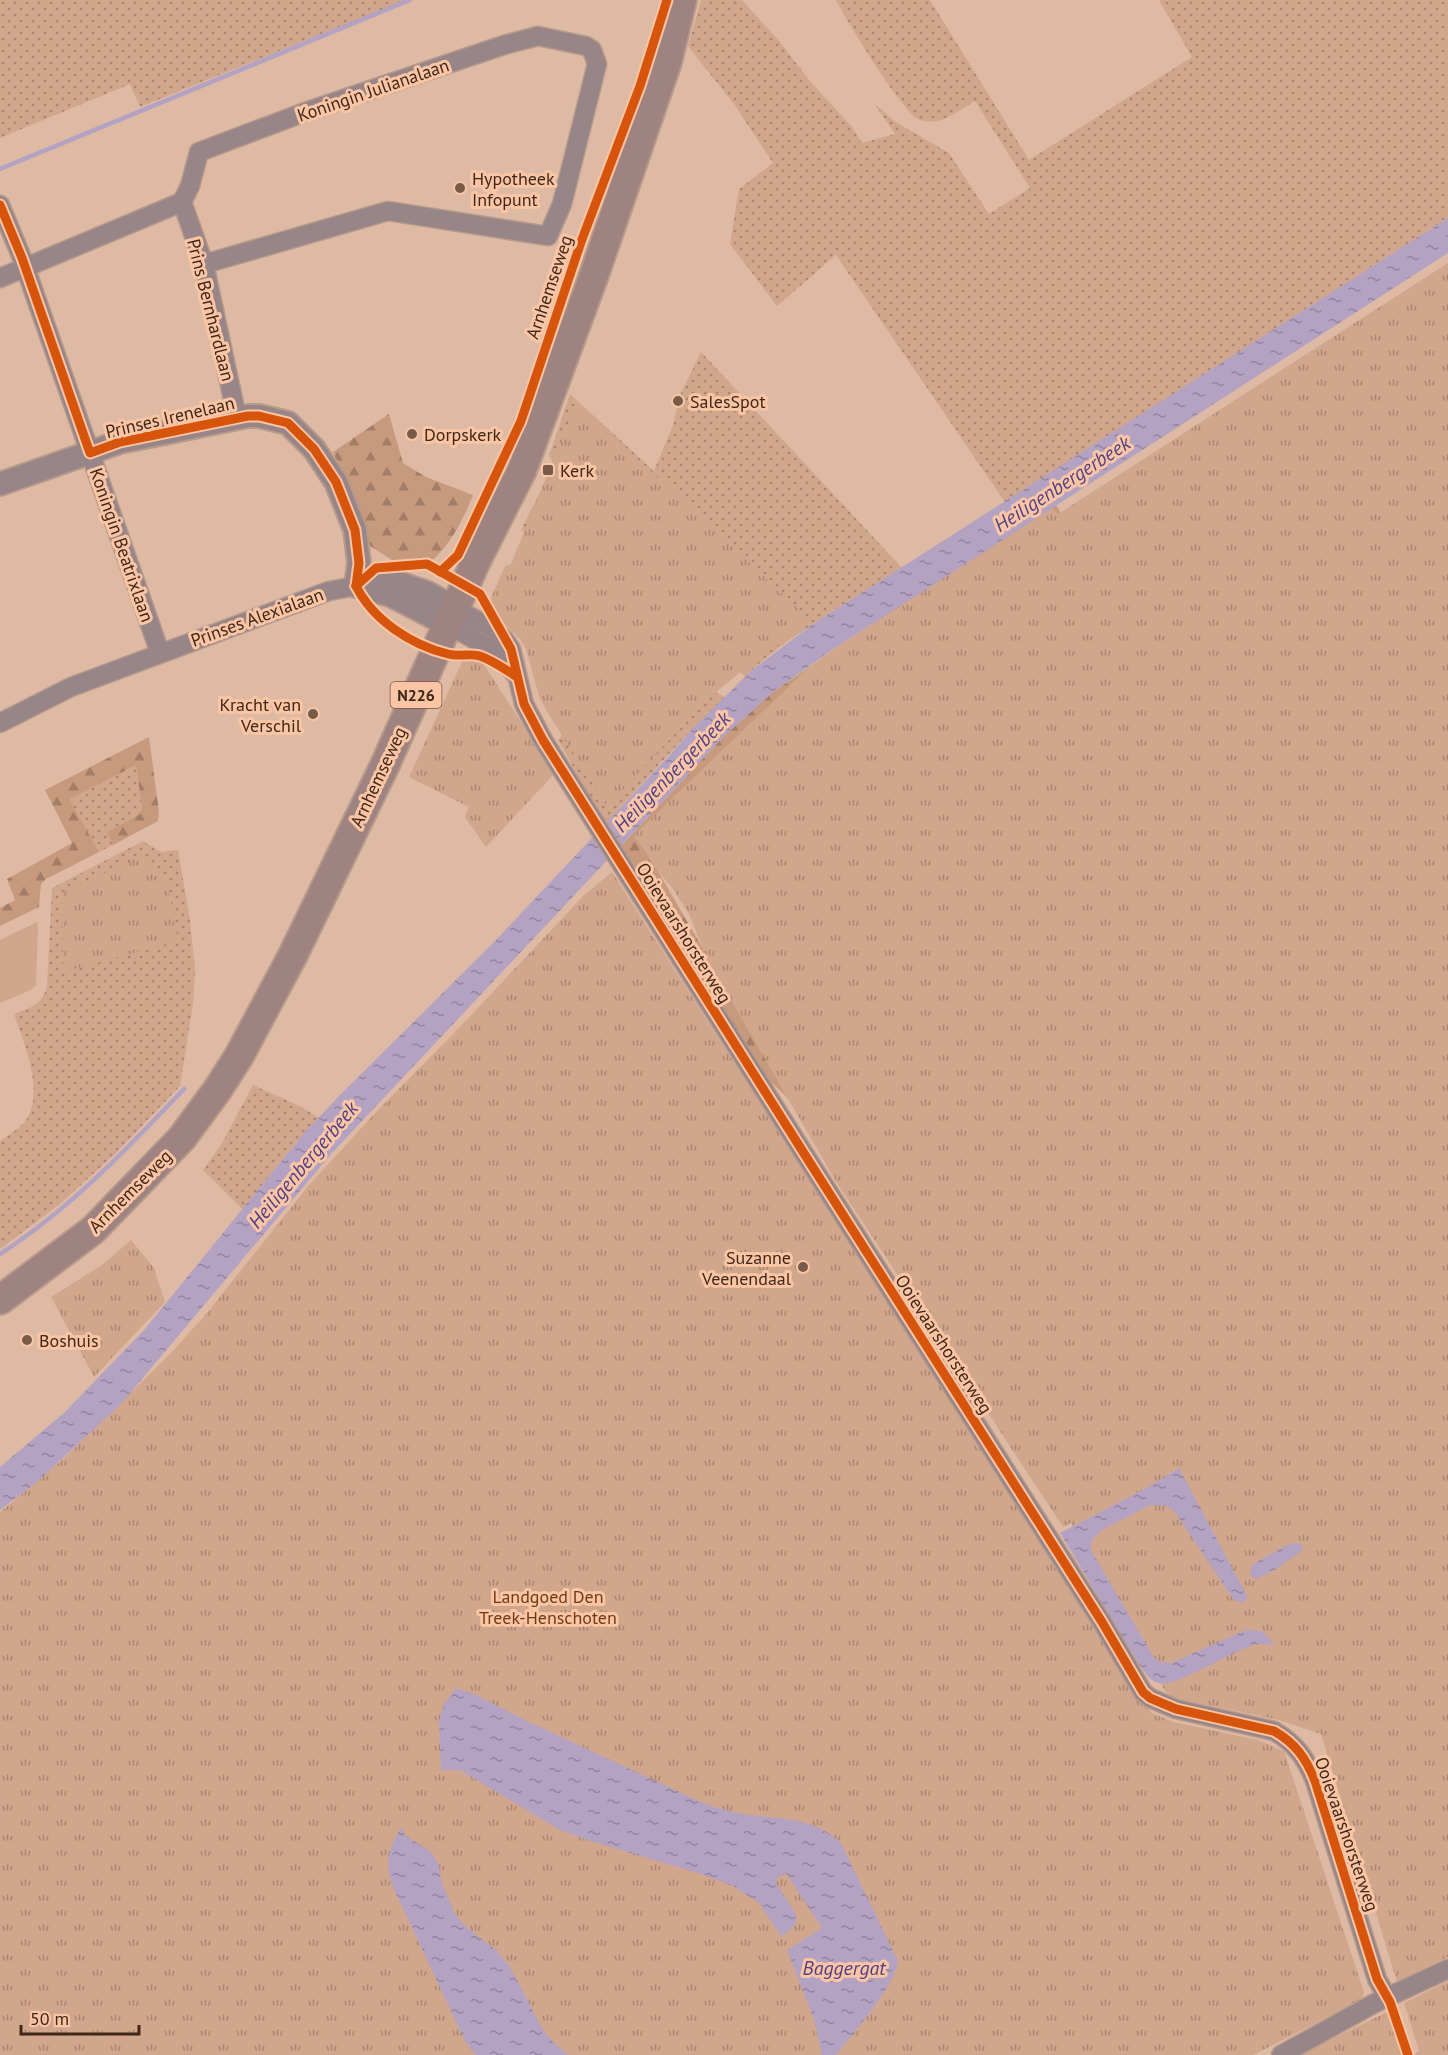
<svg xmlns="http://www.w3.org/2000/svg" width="1448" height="2055" viewBox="0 0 1448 2055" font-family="'PT Sans',sans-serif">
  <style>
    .grass { fill: url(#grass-dots) }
    .forest { fill: url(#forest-firs) }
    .park { fill: url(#park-tufts) }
    .garden { fill: #d0a68c }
    .water { fill: url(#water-ripples) }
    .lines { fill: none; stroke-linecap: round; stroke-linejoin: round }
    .stream { stroke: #b4a2c2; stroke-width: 4.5 }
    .minor-casing { stroke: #b79a8a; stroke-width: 21 }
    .tertiary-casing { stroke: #b79a8a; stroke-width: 26 }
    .primary-casing { stroke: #b79a8a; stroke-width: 32 }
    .minor { stroke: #988588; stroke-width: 18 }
    .tertiary { stroke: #988588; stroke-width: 22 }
    .primary { stroke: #9e8381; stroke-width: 28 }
    .cycleway-casing { stroke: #fac5a4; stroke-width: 13 }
    .cycleway { stroke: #d7540d; stroke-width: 9 }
    .poi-dot { fill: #785a48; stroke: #fac5a4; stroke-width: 2 }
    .labels { text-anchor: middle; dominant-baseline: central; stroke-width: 6; stroke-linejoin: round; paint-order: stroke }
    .shield { fill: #fac5a4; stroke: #785641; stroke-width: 1.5 }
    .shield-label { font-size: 16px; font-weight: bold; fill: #412717 }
    .street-label { font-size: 18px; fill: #412717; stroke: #fac5a4 }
    .poi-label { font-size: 18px; fill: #412717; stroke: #fac5a4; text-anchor: start }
    .park-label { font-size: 18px; fill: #6f3b14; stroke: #fac5a4 }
    .water-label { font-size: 20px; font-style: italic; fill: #524085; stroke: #fac5a4 }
  </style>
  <defs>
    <pattern id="grass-dots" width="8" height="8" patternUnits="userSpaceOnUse" patternTransform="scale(1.5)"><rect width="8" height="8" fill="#d0a68c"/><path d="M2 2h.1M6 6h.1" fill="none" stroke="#aa8771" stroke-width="1.8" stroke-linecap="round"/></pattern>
    <pattern id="forest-firs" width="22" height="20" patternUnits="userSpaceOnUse" patternTransform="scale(1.5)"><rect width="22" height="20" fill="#c7997d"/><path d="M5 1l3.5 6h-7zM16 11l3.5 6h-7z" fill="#a37d65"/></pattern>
    <pattern id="park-tufts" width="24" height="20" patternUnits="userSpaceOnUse" patternTransform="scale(1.5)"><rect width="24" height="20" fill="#d0a68c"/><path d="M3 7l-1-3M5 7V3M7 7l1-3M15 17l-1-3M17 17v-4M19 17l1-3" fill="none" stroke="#aa8771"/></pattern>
    <pattern id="water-ripples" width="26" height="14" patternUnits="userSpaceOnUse" patternTransform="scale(1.5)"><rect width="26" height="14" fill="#b4a2c2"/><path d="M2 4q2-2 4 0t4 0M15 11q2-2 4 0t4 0" fill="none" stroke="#94849d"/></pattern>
  </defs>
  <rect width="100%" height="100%" fill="#debaa4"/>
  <g class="grass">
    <path d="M0,0H406L140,107L130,84L0,138Z"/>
    <path d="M701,0H742L780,42L809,80L852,127L862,143L895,134L874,103L894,121L949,153L989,214L1030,188L975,101C958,110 942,127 920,120C902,113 847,21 836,0H930L1029,160L1192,57L1159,0H1448V218L1005,502L836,255L777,306L730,244L739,189L773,163L734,104L688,46Z"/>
    <path d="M701,352L902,568C849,602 791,633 745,676L620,580L607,579L521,530L554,464L549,456L570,394L654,471L673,425L680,395Z"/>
    <path d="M661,666L725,697L692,729L605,824L558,740L600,687Z"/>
    <path d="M136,765L142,808L140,814L107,832L113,845L99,852L68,799Z"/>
    <path d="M143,841L161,852L178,850L190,920L195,970L193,1004L180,1086L116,1153L60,1204L0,1249V1141C8,1135 21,1128 26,1120C45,1091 24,1044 14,1014C31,1007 41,1006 47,987L52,888Z"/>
    <path d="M253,1085C274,1096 300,1103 318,1118L293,1146L243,1210L203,1170L221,1145Z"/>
  </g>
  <g class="forest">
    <path d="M389,414L403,463L426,477L473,495C463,520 453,540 434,559L392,560L370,546L359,512L333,452Z"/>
    <path d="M1056,505L1209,763L646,851L794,1104L768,1079L620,847L724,736L773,692L887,614Z"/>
    <path d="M149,737L159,812L158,821L113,845L107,832L140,814L142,808L136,765L69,799L99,852L46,879L41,884L39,907L0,926V908L15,900L7,879L72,843L45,790Z"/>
  </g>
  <g class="park">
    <path d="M1448,263V1957L1397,1982L1321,1734L1279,1720L1175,1698L1165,1691L1071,1523L1063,1527L837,1183L707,959L689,914L673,889L652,864L644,849L633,836L807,669L840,645L1052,508L1058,514Z"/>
    <path d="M576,404L681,498L811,621L743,670L709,698L607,806L546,710L539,696L526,649L520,639L496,616L489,602L505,566L511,564Z"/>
    <path d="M472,659L483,663L554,774L486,847L465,817L469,807L409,777L463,660Z"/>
    <path d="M141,856L166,875L178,941L63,972L62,893Z"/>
    <path d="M612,872L1120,1665L1135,1693L1152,1713L1174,1722L1258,1740L1284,1751L1364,1992L1362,2000L1253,2055H0V1512L63,1459L169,1355L207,1313L309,1185L379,1109L461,1026L584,895Z"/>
    <path d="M131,1240L154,1268L165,1302L94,1377L51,1297L102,1265Z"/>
    <path d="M1448,1981V2055H1413L1419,2051L1404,2003Z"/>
    <path d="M1391,2010L1406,2055H1299Z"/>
  </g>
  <path class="garden" d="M37,922L38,928L36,985L31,990L0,1003V940Z"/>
  <g class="water">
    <path d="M1448,218V253L835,648L773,692L724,736L331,1154L121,1404L37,1482L0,1510V1467L65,1412L145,1329L305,1132L341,1094L495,941L669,756L692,729L752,670L813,624Z"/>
    <path d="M1179,1468L1247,1596L1246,1600L1242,1603L1233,1599L1175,1512L1167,1506L1150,1505L1102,1530L1094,1538L1090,1545L1092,1552L1153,1656L1160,1662L1171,1663L1246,1630C1263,1630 1264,1631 1274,1645C1268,1645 1261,1643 1255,1645C1231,1650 1179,1687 1159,1683C1149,1681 1144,1671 1139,1664L1060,1533L1150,1486Z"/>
    <path d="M1297,1543L1301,1544L1303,1550L1275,1570L1256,1579L1251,1576L1250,1570L1253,1564L1287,1545Z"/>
    <path d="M456,1688L474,1694L529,1722L707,1805C724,1810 741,1814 758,1816C791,1820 815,1819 841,1843L898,1961C895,1987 853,2033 836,2055H822L814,2019L787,1950L822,1928L786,1873L777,1878L776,1883L797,1916C796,1927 790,1931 781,1936L759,1903L733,1886L698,1873L587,1840L560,1830L460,1770H441L439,1721L444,1704Z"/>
    <path d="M401,1827L406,1836L430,1851L439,1865L441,1881L455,1914L466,1927L496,1950L510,1967L543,2030L555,2044L569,2055H476L466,2043L392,1885C385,1857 388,1853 401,1827Z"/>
  </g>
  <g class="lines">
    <g class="stream">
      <path d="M0,169L410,0"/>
      <path d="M0,1254C70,1209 127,1149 184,1089"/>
    </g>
    <g class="minor-casing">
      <g id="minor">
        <path d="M182,202L204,264L237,418"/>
        <path d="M0,205L22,258L160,653"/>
        <path d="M0,278L182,202L190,186L199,152L305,112L504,45L538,36L586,46L592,50L597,64L562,204L548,236L388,211L204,264"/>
        <path d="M455,608L491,628L504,639L511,649L524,704L543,740L805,1155L1102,1622L1143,1692L1150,1698L1176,1709L1274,1731C1295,1743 1306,1758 1315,1781L1377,1979L1387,1997"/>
        <path d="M448,625C475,639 497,651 516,675"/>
        <path d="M0,723L71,687L329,591L356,586"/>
        <path d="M1281,2055L1375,2003L1448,1969"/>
      </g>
    </g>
    <g class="tertiary-casing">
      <g id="tertiary">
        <path d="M0,484L120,442L248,416H259L288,423L314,449L336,482L355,530L359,563L356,586"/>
        <path d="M356,586L390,580L428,593L455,608"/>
        <path d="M375,591L390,595L448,625"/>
      </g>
    </g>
    <g class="primary-casing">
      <path id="primary" d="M0,1300L93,1230L182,1138L218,1089L239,1056L293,955L384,767L476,561L522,470L593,278L667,62L682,0"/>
    </g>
    <use href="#minor" class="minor"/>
    <use href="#tertiary" class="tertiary"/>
    <use href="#primary" class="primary"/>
    <g class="cycleway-casing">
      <g id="cycleway">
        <path d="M0,205L22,258L90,453L120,442L248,416H259L288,423L314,449L336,482L355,530L359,563L356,586"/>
        <path d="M440,572L458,555L521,421L581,242L640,86L667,0"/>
        <path d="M356,586L376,568L427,564L480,594L511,649L524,704L543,740L805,1155L1102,1622L1143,1692L1150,1698L1176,1709L1274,1731C1295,1743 1306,1758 1315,1781L1377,1979L1390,2002L1408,2055"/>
        <path d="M356,586C373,620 411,645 448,654C459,657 470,653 480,656C494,661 506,670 517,677"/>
      </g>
    </g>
    <use href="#cycleway" class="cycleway"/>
  </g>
  <g class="poi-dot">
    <circle cx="460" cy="188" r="6"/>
    <circle cx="678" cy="401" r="6"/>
    <circle cx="412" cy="434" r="6"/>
    <rect x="542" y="464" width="12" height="12" rx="3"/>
    <circle cx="313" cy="714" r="6"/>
    <circle cx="803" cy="1267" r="6"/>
    <circle cx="27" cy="1340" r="6"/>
  </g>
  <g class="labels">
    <rect class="shield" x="390.5" y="682" width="51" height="26" rx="4.5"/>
    <g class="shield-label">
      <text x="416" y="695">N226</text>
    </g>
    <g class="street-label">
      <text transform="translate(373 90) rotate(-19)">Koningin Julianalaan</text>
      <text transform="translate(549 287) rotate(-71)">Arnhemseweg</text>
      <text transform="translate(211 310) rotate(76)">Prins Bernhardlaan</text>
      <text transform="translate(170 417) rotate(-13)">Prinses Irenelaan</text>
      <text transform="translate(122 545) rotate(71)">Koningin Beatrixlaan</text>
      <text transform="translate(257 617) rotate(-20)">Prinses Alexialaan</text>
      <text transform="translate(378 777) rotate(-65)">Arnhemseweg</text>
      <text transform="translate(684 933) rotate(58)">Ooievaarshorsterweg</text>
      <text transform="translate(130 1191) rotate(-45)">Arnhemseweg</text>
      <text transform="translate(944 1344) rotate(57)">Ooievaarshorsterweg</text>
      <text transform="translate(1347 1834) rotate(71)">Ooievaarshorsterweg</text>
    </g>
    <g class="poi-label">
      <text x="472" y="178">Hypotheek<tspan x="472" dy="21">Infopunt</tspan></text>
      <text x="690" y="401">SalesSpot</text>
      <text x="424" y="434">Dorpskerk</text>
      <text x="560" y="470">Kerk</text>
      <text x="301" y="704" text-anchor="end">Kracht van<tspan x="301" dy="21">Verschil</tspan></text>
      <text x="791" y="1257" text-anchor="end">Suzanne<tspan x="791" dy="21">Veenendaal</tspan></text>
      <text x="39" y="1340">Boshuis</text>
    </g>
    <g class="park-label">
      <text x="548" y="1596">Landgoed Den<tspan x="548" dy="21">Treek-Henschoten</tspan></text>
    </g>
    <g class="water-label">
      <text transform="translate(1062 484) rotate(-33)">Heiligenbergerbeek</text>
      <text transform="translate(672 772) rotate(-46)">Heiligenbergerbeek</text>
      <text transform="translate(303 1165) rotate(-50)">Heiligenbergerbeek</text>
      <text x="844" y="1968">Baggergat</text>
    </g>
  </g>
  <path d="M21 2025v9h118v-9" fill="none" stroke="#412717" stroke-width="3"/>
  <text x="30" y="2025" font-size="18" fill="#412717" stroke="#fac5a4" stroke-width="4.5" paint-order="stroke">50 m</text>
</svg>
